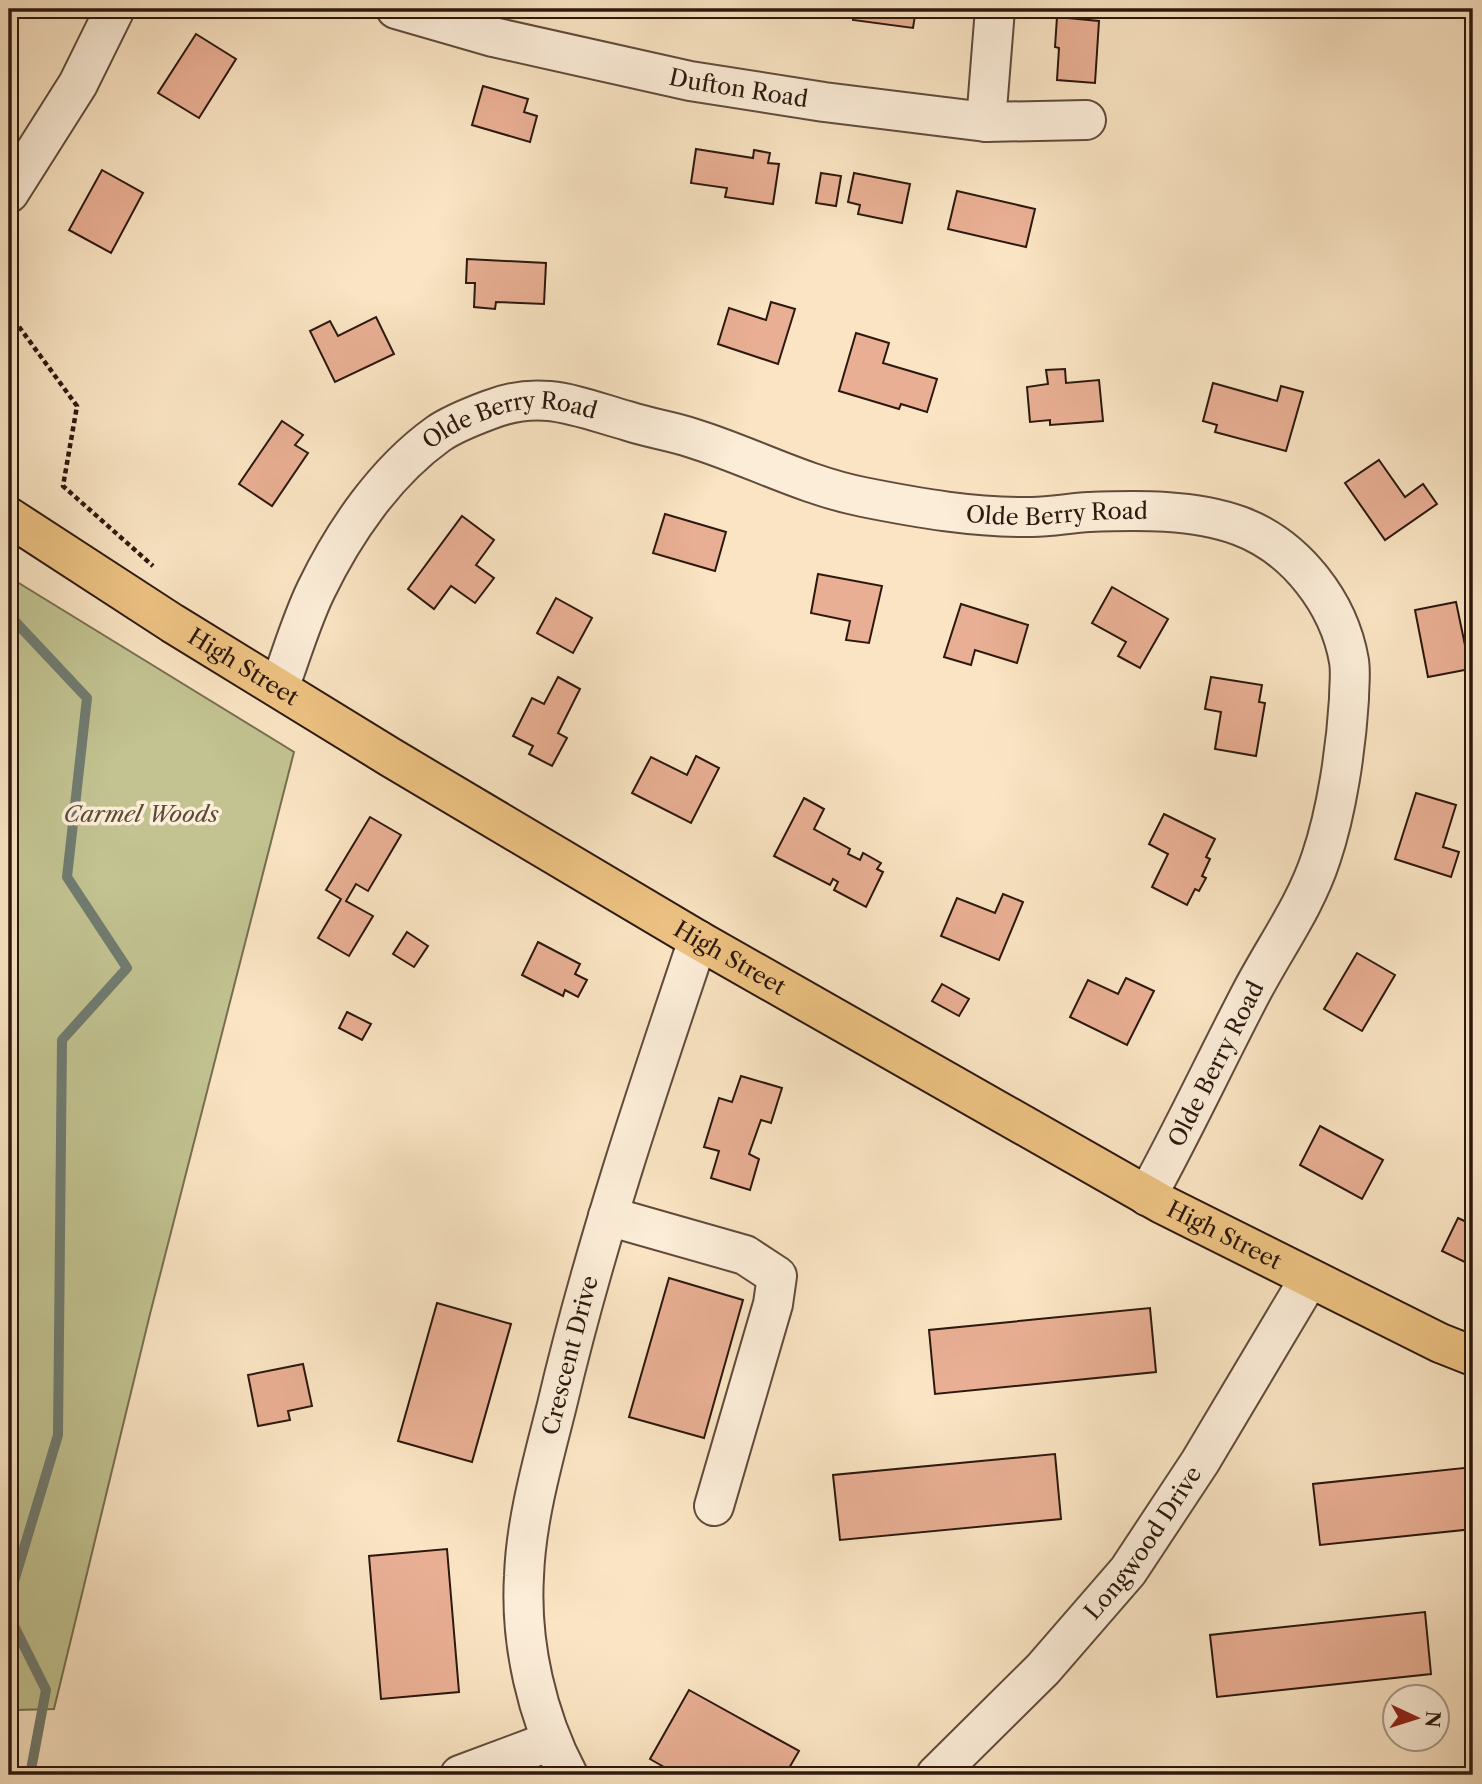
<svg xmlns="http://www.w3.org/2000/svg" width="1482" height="1784" viewBox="0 0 1482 1784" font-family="'Libre Caslon Text',serif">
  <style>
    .green { fill: #c2c391; stroke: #776e50; stroke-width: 2 }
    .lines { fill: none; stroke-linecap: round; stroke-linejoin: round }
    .stream { stroke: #707c71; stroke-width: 10 }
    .building { fill: #e9af94; stroke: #2c180e; stroke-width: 2 }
    .minor-casing { stroke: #604b3b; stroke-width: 42 }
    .major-casing { stroke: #2c180e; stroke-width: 42 }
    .path { stroke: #2c180e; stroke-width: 4.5; stroke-dasharray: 5 3.5; stroke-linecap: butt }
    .minor { stroke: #fcedd8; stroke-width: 38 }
    .major { stroke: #edc282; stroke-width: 38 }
    .labels { text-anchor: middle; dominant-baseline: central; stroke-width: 7; stroke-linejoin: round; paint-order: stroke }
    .street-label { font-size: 23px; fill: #2c180e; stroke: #fcedd8 }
    .park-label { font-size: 23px; font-style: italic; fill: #594b35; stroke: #fcedd8 }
  </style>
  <rect width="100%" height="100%" fill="#fae4c3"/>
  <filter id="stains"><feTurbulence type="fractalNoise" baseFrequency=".00286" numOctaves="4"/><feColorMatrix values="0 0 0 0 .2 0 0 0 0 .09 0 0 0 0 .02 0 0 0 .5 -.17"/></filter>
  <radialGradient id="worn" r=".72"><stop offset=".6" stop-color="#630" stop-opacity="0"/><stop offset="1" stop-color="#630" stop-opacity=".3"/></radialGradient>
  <path class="green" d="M9,577L294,752L150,1314L54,1709L16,1710L9,1713Z"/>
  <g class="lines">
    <g class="stream">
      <path d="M9,615L87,698L67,877L127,968L62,1040L58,1435L9,1598"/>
      <path d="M9,1616L46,1690L30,1775"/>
    </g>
  </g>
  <g class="building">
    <path d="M854,9H916L913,28L853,20Z"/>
    <path d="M1057,17L1099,21L1095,83L1057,80L1059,48L1055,47Z"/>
    <path d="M196,34L236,59L199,118L158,93Z"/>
    <path d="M483,86L528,99L524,112L537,116L530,142L472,125Z"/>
    <path d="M696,149L753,158L754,150L770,153L768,163L779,164L773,204L725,197L727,188L691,183Z"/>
    <path d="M102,170L143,193L111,253L69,230Z"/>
    <path d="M821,173L841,176L836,206L816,203Z"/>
    <path d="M854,173L910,184L902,223L858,214L860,205L848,202Z"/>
    <path d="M957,191L1035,209L1026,247L948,229Z"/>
    <path d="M467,259L546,263L544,304L496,302L495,309L474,307L475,283H466Z"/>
    <path d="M771,302L795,309L778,364L718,344L729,308L766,320Z"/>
    <path d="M376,317L394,354L335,382L310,331L330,321L338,336Z"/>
    <path d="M856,333L889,343L883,363L937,379L927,412L901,404L899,409L839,391Z"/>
    <path d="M1065,369L1066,383L1099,380L1103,421L1050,425V420L1030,422L1027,387L1048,384L1046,370Z"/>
    <path d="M1213,383L1277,401L1281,386L1303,392L1286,451L1215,432L1217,425L1203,421Z"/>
    <path d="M282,421L303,435L295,445L308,453L272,506L239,484Z"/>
    <path d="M1379,460L1405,497L1423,484L1437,504L1385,540L1345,483Z"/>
    <path d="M665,514L726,532L715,571L653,553Z"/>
    <path d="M462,516L494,540L476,565L494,578L475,603L451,586L434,609L408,589Z"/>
    <path d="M818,574L882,586L869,643L846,640L850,621L811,613Z"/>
    <path d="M1112,587L1168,619L1140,668L1118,656L1126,642L1092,623Z"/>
    <path d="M556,598L592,618L573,653L537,633Z"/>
    <path d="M1456,602L1470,669L1428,677L1415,610Z"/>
    <path d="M961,604L1028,625L1017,663L975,650L971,665L944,657Z"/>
    <path d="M558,677L580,689L558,733L567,738L552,766L529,754L533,746L513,736L532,698L544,704Z"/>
    <path d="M1211,677L1262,685L1259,702L1265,703L1256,756L1215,749L1221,712L1205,709Z"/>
    <path d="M696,756L719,768L691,823L632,793L651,757L687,775Z"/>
    <path d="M1416,793L1456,805L1443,847L1459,852L1451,877L1395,859Z"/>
    <path d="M804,798L824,809L814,829L850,849L848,854L860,860L863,853L881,863L877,869L883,872L866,907L834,890L838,882L833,879L830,885L774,856Z"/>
    <path d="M1164,814L1215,839L1206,857L1210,859L1202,876L1206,878L1199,891L1195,889L1187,905L1152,887L1168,854L1149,844Z"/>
    <path d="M370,817L401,835L368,891L356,884L346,901L373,916L349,956L318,938L341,899L326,890Z"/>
    <path d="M1003,894L1023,902L999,960L941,936L957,898L995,913Z"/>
    <path d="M407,932L428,946L414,967L393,954Z"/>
    <path d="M538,942L580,964L575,974L587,980L578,997L565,990L563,996L522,975Z"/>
    <path d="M1357,953L1395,975L1362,1031L1324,1009Z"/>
    <path d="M1126,978L1154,991L1127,1045L1070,1017L1088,980L1118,994Z"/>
    <path d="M942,984L969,999L959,1016L932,1001Z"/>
    <path d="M347,1012L371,1024L362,1040L339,1028Z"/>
    <path d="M741,1076L782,1088L771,1123L761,1120L749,1154L759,1159L750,1190L711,1178L719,1151L704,1147L719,1098L732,1102Z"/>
    <path d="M1320,1126L1383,1160L1362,1199L1300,1165Z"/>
    <path d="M1458,1218L1473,1225V1266L1442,1251Z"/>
    <path d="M669,1278L743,1300L704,1438L629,1417Z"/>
    <path d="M437,1303L511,1324L472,1462L398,1441Z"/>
    <path d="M1150,1308L1156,1372L935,1394L929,1330Z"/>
    <path d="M303,1364L312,1406L288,1411L290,1420L258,1426L248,1375Z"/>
    <path d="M1055,1454L1061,1519L840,1540L833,1475Z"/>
    <path d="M1473,1467V1529L1320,1545L1313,1484Z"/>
    <path d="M447,1549L459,1692L381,1699L369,1556Z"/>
    <path d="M1425,1612L1431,1674L1217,1697L1210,1635Z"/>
    <path d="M689,1690L799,1751L785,1775H678L650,1759Z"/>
  </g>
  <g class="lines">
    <g class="minor-casing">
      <g id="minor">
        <path id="s1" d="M396,9L493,37L690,81L824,102L986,122L1086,120"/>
        <path d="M986,122L995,9"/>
        <path d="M9,193L78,84L115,9"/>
        <path id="s2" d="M279,688C291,656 301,621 316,590C344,532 385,472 438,434C452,424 473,416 489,410C542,389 578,407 628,421C649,428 671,431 692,438C750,456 803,485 863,497C918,508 975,518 1032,517C1051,517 1070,513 1089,512C1138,510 1194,509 1240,526C1296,547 1339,603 1349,661C1351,673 1349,686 1349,699C1346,748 1337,811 1321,858C1305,907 1275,947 1251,993C1216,1060 1184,1129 1147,1196"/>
        <path d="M608,1216L745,1255L777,1276L773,1304L714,1506"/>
        <path d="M460,1775L551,1741"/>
        <path id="s3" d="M568,1775C537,1717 520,1643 524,1576C526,1519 543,1461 557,1405C594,1248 646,1094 698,940"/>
        <path id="s4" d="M936,1775L1043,1669L1128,1571L1200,1462L1309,1279"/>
      </g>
    </g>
    <g class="major-casing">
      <g id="major">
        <path id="s5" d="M9,517L172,623L390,757L698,940L1162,1204L1440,1343L1473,1356"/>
      </g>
    </g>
    <path class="path" d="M9,313L77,406L63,486L153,566"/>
    <use href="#minor" class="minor"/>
    <use href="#major" class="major"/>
  </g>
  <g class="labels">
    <g class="street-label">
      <text stroke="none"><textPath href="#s1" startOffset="352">Dufton Road</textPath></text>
      <text stroke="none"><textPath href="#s2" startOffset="380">Olde Berry Road</textPath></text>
      <text stroke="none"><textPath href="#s2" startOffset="947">Olde Berry Road</textPath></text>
      <text stroke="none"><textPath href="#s5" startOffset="278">High Street</textPath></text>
      <text stroke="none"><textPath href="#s5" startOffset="845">High Street</textPath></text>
      <text transform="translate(1216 1064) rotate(-63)">Olde Berry Road</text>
      <text stroke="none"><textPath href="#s5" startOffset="1412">High Street</textPath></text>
      <text stroke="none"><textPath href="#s3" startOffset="432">Crescent Drive</textPath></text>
      <text stroke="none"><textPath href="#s4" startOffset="312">Longwood Drive</textPath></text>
    </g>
    <g class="park-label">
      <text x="141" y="814">Carmel Woods</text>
    </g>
  </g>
  <rect width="1482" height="1784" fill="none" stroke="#fae4c3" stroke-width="35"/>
  <rect x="10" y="10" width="1461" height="1763" fill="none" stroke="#2c180e" stroke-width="3.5"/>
  <rect x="18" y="18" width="1447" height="1749" fill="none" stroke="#2c180e" stroke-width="2"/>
  <g transform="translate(1416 1718) rotate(94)"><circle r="33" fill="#fcedd8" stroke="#a99887" stroke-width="2"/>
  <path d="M0-5L12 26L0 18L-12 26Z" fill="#8f2418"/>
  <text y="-10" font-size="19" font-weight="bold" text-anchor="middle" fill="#2c180e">N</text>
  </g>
  <rect width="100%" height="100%" filter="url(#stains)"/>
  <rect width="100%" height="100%" fill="url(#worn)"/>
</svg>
